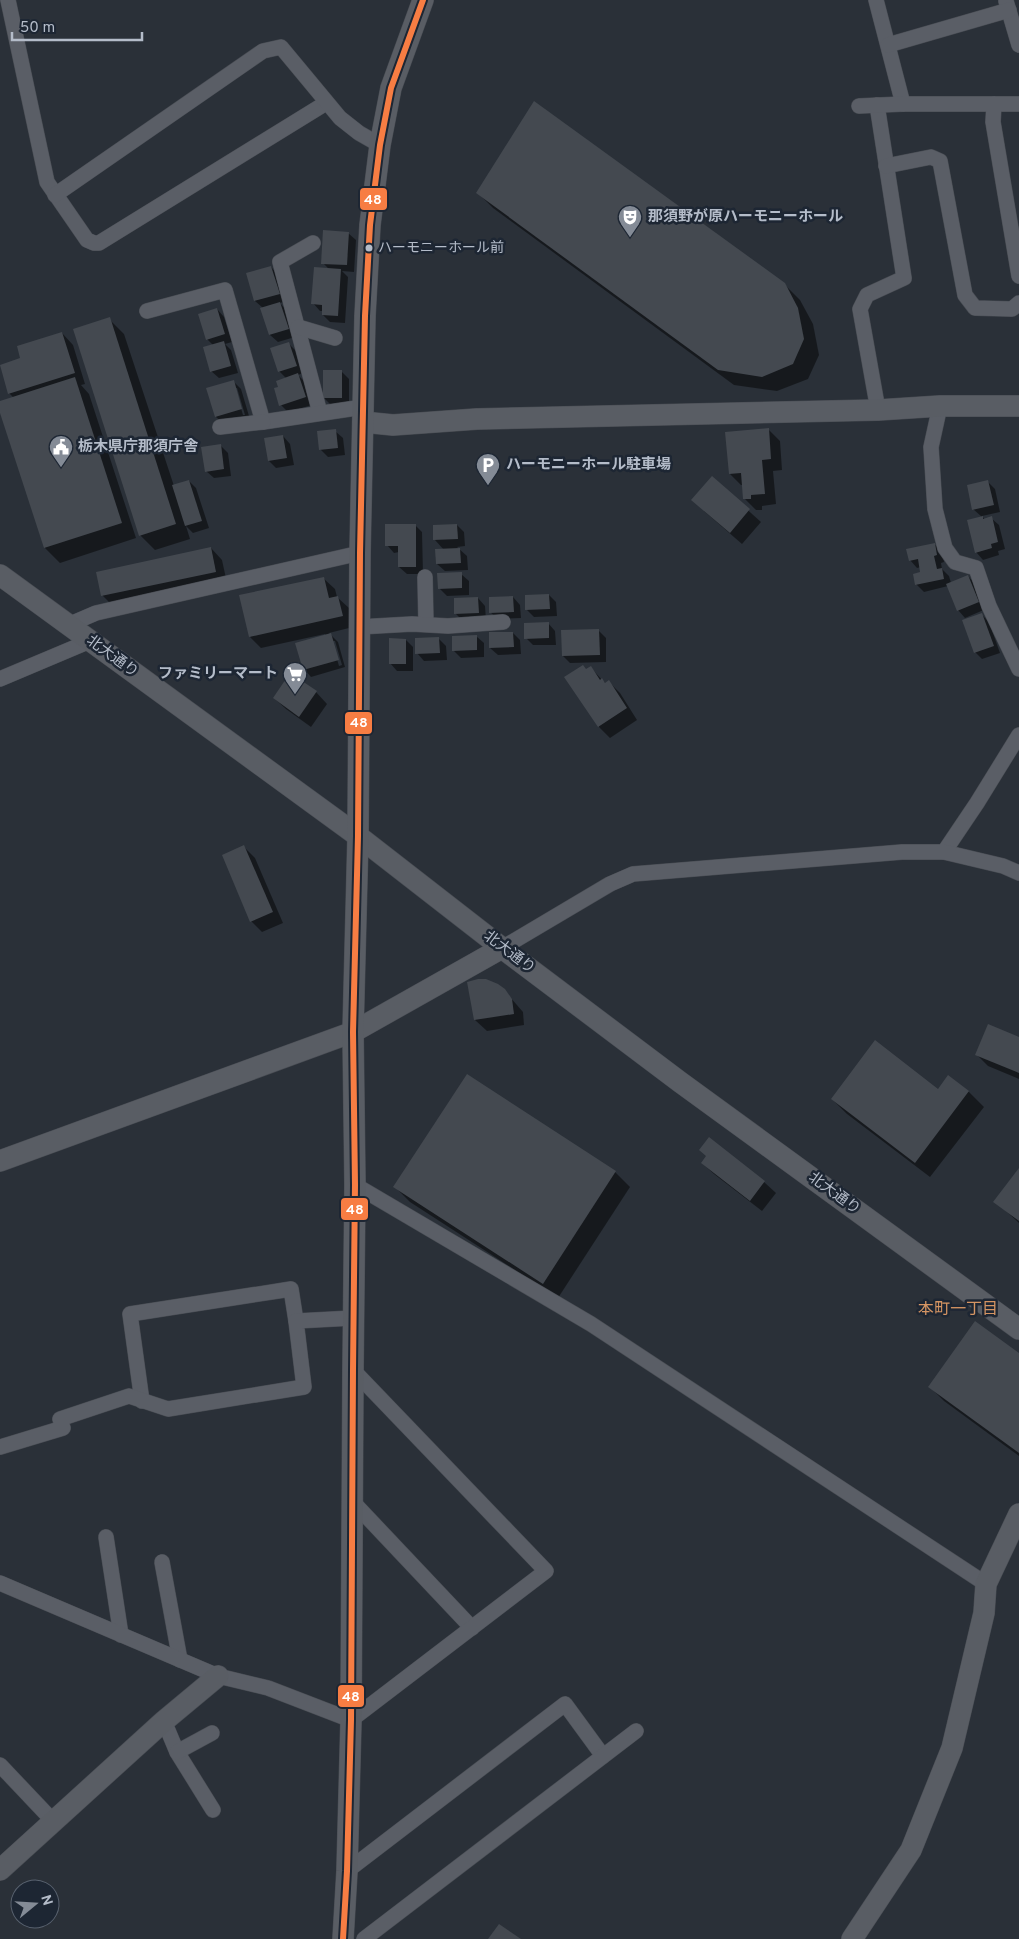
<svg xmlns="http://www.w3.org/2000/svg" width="1019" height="1939" viewBox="0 0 1019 1939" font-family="Overpass,'Noto Sans JP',sans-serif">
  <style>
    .shadow { fill: #0007; fill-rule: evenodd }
    .building { fill: #444950 }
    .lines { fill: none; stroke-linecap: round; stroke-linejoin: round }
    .street-casing { stroke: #484c53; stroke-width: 16 }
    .secondary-casing { stroke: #484c53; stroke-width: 22 }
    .street { stroke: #5a5e66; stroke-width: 15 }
    .secondary { stroke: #595d64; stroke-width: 21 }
    .bus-1-casing { stroke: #1d2633; stroke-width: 10 }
    .bus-1 { stroke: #f77d43; stroke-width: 6 }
    .bus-dot { fill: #b4bcc9; stroke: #1d2633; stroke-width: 2 }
    .labels { text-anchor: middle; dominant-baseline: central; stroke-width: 5; stroke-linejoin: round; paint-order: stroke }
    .bus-label { font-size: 14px; fill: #b4bcc9; stroke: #1d2633; text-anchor: start }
    .poi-label { font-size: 15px; font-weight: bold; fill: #b4bcc9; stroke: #1d2633; text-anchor: start }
    .street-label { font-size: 15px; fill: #b4bcc9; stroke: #1d2633 }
    .neighbourhood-label { font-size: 16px; fill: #d59563; stroke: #1d2633 }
    .line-badge { stroke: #1d2633; stroke-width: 2 }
    .badge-label { font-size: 14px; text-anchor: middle; font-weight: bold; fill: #fff }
  </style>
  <rect width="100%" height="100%" fill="#2a3038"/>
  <g class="shadow">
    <path d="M478,193L784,284L800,300L813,324L819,355L808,379L777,391L734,385L493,208Z"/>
    <path d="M348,233L356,240L354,272L342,271L348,277L345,323L330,322L323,315V311H320L313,303L329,269L323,263Z"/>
    <path d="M271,267L278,275L286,301L280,303L287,311L295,337L278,342L270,335L263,308L255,301L247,274Z"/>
    <path d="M217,309L224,317L232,342L225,344L231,350L238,373L219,378L211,371L213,345L207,339Z"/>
    <path d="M109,319L124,334L174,486L189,481L196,488L209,528L193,533L186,526L190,539L155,550L140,535Z"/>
    <path d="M62,333L73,345L85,384L81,385L89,394L136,538L60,563L45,548L0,408V403L14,398L9,393L22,359Z"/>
    <path d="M288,343L296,351L303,373L298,375L305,382L312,405L288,412L281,405L279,388L286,378L279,371Z"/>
    <path d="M341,371L349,379V405H331L324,398Z"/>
    <path d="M233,381L241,389L249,416L224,424L216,417ZM235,388H237L245,415H243Z"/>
    <path d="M768,429L780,441L782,470L773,471L776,504L762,506V510H756L745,499L744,485H741L730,474Z"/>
    <path d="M335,431L343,438L345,455L328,457L320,449Z"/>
    <path d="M283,436L290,444L294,465L276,468L269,461Z"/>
    <path d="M220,445L228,453L231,476L214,478L206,471Z"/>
    <path d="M712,478L761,522L742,544L704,511Z"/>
    <path d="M988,482L995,489L1000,512L982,516L985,520L991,518L999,525L1005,549L998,551L999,555L983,560L976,552L982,517L973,509Z"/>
    <path d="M415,525L422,532L423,574H407L399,567V552L394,553L387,545Z"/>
    <path d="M457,525L464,532L465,546L457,547L467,556L468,570L445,571L437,564L444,550L435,540Z"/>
    <path d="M934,544L942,551L944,562L941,563L942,569L949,576L951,583L968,576L975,584L986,609L965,618L958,610L948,586L924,592L916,584L922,573L921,567L917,568L910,560Z"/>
    <path d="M211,548L222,560L227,583L114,607L103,596L98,573Z"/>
    <path d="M461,574L469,581V595L447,596L439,588Z"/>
    <path d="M323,578L335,589L337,597L349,608L353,627L329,633L338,642L345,667L311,677L304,669L326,636L325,634L261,648L250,637ZM332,641H335L342,665L339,666Z"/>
    <path d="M549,595L556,602L557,616L534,617L527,610Z"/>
    <path d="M513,597L520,605L521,618L498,619L490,612Z"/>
    <path d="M478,598L485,606L486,620L463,621L455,613Z"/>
    <path d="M982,615L989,622L1000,653L982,659L975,652Z"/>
    <path d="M548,623L555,631L556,645H533L526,638Z"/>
    <path d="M598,630L606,638V662L570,663L563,656Z"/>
    <path d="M513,633L520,640L521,654L498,655L490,648Z"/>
    <path d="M476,636L484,643V657L461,658L454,651Z"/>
    <path d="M439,639L446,646L447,660L424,661L417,653Z"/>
    <path d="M406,640L413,647V671H397L390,663Z"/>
    <path d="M591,668L606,684L609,682L620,693L637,720L610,738L599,727L587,670Z"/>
    <path d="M290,674L316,692L327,704L311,727L286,709L274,698Z"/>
    <path d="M244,847L255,858L283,923L262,932L251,921Z"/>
    <path d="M504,990L523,1012L524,1025L487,1031L475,1020Z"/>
    <path d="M1019,1038V1079L988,1066L977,1055Z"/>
    <path d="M949,1077L969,1092L984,1107L930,1177L847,1114L832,1099L938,1090Z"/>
    <path d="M702,1163L764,1182L776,1193L762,1211L714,1174Z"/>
    <path d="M1019,1170V1223L995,1201Z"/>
    <path d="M615,1172L630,1187L558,1298L410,1202L395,1187Z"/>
    <path d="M1019,1355V1456L944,1401L929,1386Z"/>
  </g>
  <g class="building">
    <path d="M534,101L785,283L798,308L804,339L793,364L762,377L718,370L476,193Z"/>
    <path d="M323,230L349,232L347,265L321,264Z"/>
    <path d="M271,266L280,294L254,301L246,273Z"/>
    <path d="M314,267L341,269L338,316L322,315V305L311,304Z"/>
    <path d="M280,302L289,329L269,335L260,308Z"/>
    <path d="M217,308L225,334L206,340L198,314Z"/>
    <path d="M110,317L176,524L139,536L73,329Z"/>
    <path d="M62,332L75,373L8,394L0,365L20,358L17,346Z"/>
    <path d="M224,341L231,366L210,372L203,347Z"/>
    <path d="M289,342L297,366L278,372L270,348Z"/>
    <rect x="323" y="370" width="19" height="28"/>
    <path d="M298,373L306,397L279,406L274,388L278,387L276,381Z"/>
    <path d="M75,377L122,523L44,548L0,413V401Z"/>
    <path d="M234,380L242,409L215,417L206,388Z"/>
    <path d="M769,428L771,459L762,460L765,494L751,495V499H743L741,473L729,474L725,432Z"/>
    <path d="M336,429L338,448L319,450L317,431Z"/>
    <path d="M283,435L287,458L268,461L264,438Z"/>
    <path d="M221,444L224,469L205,472L201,447Z"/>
    <path d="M712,476L750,509L730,533L691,500Z"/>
    <path d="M189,480L202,521L185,526L172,485Z"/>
    <path d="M988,480L994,505L972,510L967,485Z"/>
    <path d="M983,516V519L992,516L998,542L991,544L992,548L975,553L967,520Z"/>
    <path d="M385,524H416V567H398V546H385Z"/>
    <path d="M457,524L458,539L433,540V525Z"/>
    <path d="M935,543L937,555L934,556L937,569L942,568L944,579L915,585L913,574L920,572L918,559L909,561L906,549Z"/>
    <path d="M211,547L216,572L101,596L96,572Z"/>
    <path d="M460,548L461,563L436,564L435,549Z"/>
    <path d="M462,572V588L438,589L437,573Z"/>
    <path d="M968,575L979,602L957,611L946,584Z"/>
    <path d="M324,577L329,598L338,596L343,616L249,637L239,595Z"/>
    <path d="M549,594L550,609L525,610V595Z"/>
    <path d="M513,596L514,612L489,613V597Z"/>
    <path d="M478,597L479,613L454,614V598Z"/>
    <path d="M982,613L994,646L974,653L962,620Z"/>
    <path d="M549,622V638L524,639V623Z"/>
    <path d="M599,629L600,655L562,656L561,630Z"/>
    <path d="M489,632H513L514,647L489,648Z"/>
    <path d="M331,633L339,660L303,670L295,643Z"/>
    <path d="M477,635V650L452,651V636Z"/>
    <path d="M439,637L440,653L415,654V638Z"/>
    <path d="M389,638L406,639V664H389Z"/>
    <path d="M583,665L586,669L591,666L600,680L602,678L605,683L609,680L627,708L598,727L564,677Z"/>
    <path d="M290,673L317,691L299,717L273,698Z"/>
    <path d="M244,845L273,912L250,922L222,855Z"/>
    <path d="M478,979H486L498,984L505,989L512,999L514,1014L474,1020L467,982Z"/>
    <path d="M988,1024L1019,1037V1073L975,1055Z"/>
    <path d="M875,1040L938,1089L948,1075L969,1091L915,1163L831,1099Z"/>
    <path d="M467,1074L616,1171L543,1284L393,1187Z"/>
    <path d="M709,1137L765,1181L750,1201L701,1163L706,1156L699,1150Z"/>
    <path d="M1019,1168V1221L993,1202Z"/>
    <path d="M975,1321L1019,1353V1453L928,1387Z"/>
    <path d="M499,1924L521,1939H488Z"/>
  </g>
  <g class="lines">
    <g class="street-casing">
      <g id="street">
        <path d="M8,0L47,182L87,240L94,243H99L326,103"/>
        <path d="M876,0L903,104"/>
        <path d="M1006,1L1019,45"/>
        <path d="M888,45L1009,10"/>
        <path d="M994,104L993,122L1019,276"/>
        <path d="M877,105L904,278L867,295L860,309L878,410"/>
        <path d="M859,106L903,104H1019"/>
        <path d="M886,166L931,157L940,161L965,295L975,308L1012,309L1019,303"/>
        <path d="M55,195L263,51L281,47L340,118L359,133L380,145"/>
        <path d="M313,243L280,262L320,413"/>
        <path d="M147,311L225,290L263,422L363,407"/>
        <path d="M298,327L335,338"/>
        <path d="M940,406L931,447L935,509L945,548L955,562L976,568L989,606L1019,669"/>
        <path d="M220,427L263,422"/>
        <path d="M425,577L426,624"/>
        <path d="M68,625L96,613L360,553"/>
        <path d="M359,627L412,624L448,626L503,622"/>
        <path d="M0,679L90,641"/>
        <path d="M944,852L977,803L1019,735"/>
        <path d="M502,948L610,884L633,874L902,852H944L1003,866L1019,873"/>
        <path d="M355,1185L591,1324L986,1584"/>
        <path d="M142,1401L130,1314L291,1289L296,1321"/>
        <path d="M0,1447L63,1428L60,1419L129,1396L168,1409L304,1387L296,1321L353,1318"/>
        <path d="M352,1501L472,1628"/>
        <path d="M106,1537L121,1635"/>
        <path d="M162,1562L180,1660"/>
        <path d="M0,1583L218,1676L268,1688L351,1720L546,1571L353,1370"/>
        <path d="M164,1721L177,1752L213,1810"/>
        <path d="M177,1752L212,1733"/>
        <path d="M0,1765L54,1822"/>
        <path d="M347,1871L565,1704L603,1756"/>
        <path d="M364,1939L636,1731"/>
      </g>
    </g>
    <g class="secondary-casing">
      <g id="secondary">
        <path d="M363,422L393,425L477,419L878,410L940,406H1019"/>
        <path d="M0,575L358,836L502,948L680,1082L1019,1329"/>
        <path d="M0,1161L353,1032L502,948"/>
        <path d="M0,1870L164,1721L218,1676"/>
        <path d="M343,1939L347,1871L351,1720L353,1370L355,1185L353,1032L358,836L360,553L365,316L370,225L380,145L391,88L423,0"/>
        <path d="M852,1939L911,1850L952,1748L984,1613L986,1584L1019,1514"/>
      </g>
    </g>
    <use href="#street" class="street"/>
    <use href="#secondary" class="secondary"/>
    <g class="bus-1-casing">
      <path id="bus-1" d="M343,1939L347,1871L351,1720L353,1370L355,1185L353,1032L358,836L360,553L365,316L370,225L380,145L391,88L423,0"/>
    </g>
    <use href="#bus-1" class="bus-1"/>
  </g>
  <defs>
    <g id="theatre-pin" transform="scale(1.25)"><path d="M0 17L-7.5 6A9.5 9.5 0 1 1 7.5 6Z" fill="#848b96" stroke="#1d2633"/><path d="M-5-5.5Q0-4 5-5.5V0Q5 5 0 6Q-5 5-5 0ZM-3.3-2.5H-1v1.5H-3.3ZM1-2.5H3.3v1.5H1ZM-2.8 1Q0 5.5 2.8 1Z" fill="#fff"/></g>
    <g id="civic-pin" transform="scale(1.25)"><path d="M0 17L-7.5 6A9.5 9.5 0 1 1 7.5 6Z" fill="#848b96" stroke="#1d2633"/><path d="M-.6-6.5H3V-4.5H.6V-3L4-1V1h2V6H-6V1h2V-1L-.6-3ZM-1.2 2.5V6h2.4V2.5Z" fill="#fff"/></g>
    <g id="parking-pin" transform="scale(1.25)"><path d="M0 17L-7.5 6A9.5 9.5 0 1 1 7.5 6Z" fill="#848b96" stroke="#1d2633"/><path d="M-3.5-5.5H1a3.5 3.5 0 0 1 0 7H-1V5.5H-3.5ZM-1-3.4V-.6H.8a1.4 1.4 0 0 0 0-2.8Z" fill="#fff"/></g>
    <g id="supermarket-pin" transform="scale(1.25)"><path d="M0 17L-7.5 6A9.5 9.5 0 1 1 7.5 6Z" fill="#848b96" stroke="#1d2633"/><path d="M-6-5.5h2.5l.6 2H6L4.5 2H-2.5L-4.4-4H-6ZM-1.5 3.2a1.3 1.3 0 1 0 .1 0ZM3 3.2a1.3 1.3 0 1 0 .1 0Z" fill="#fff"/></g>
  </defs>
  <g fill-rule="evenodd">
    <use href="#theatre-pin" x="630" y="217"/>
    <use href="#civic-pin" x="61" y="447"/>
    <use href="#parking-pin" x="488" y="465"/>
    <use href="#supermarket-pin" x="295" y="674"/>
  </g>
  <circle class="bus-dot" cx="369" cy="248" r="4.5"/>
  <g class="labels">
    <g class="bus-label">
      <text x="378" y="248">ハーモニーホール前</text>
    </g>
    <g class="poi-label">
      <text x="648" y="217">那須野が原ハーモニーホール</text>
      <text x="78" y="447">栃木県庁那須庁舎</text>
      <text x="506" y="465">ハーモニーホール駐車場</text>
      <text x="278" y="674" text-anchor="end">ファミリーマート</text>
    </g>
    <g class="street-label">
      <text transform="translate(112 657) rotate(36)">北大通り</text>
      <text transform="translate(509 953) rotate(37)">北大通り</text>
      <text transform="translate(834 1194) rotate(36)">北大通り</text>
    </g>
    <g class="neighbourhood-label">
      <text x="958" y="1310">本町一丁目</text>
    </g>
  </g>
  <g class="line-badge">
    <rect x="359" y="187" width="29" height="24" rx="5" fill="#f77d43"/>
    <rect x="344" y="711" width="29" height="24" rx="5" fill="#f77d43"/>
    <rect x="340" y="1197" width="29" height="24" rx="5" fill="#f77d43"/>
    <rect x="337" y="1684" width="28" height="24" rx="5" fill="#f77d43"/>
  </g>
  <g class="badge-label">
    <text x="373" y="204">48</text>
    <text x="359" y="727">48</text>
    <text x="355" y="1214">48</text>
    <text x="351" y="1701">48</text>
  </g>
  <g transform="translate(35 1904) rotate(72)"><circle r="24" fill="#1d2633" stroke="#59626f"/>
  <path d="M0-4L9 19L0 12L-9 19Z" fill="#848b96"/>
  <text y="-8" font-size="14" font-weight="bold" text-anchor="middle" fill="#b4bcc9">N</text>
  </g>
  <path d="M12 32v8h130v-8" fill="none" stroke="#b4bcc9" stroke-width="2.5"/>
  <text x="20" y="32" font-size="15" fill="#b4bcc9" stroke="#1d2633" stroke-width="4" paint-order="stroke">50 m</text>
</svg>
